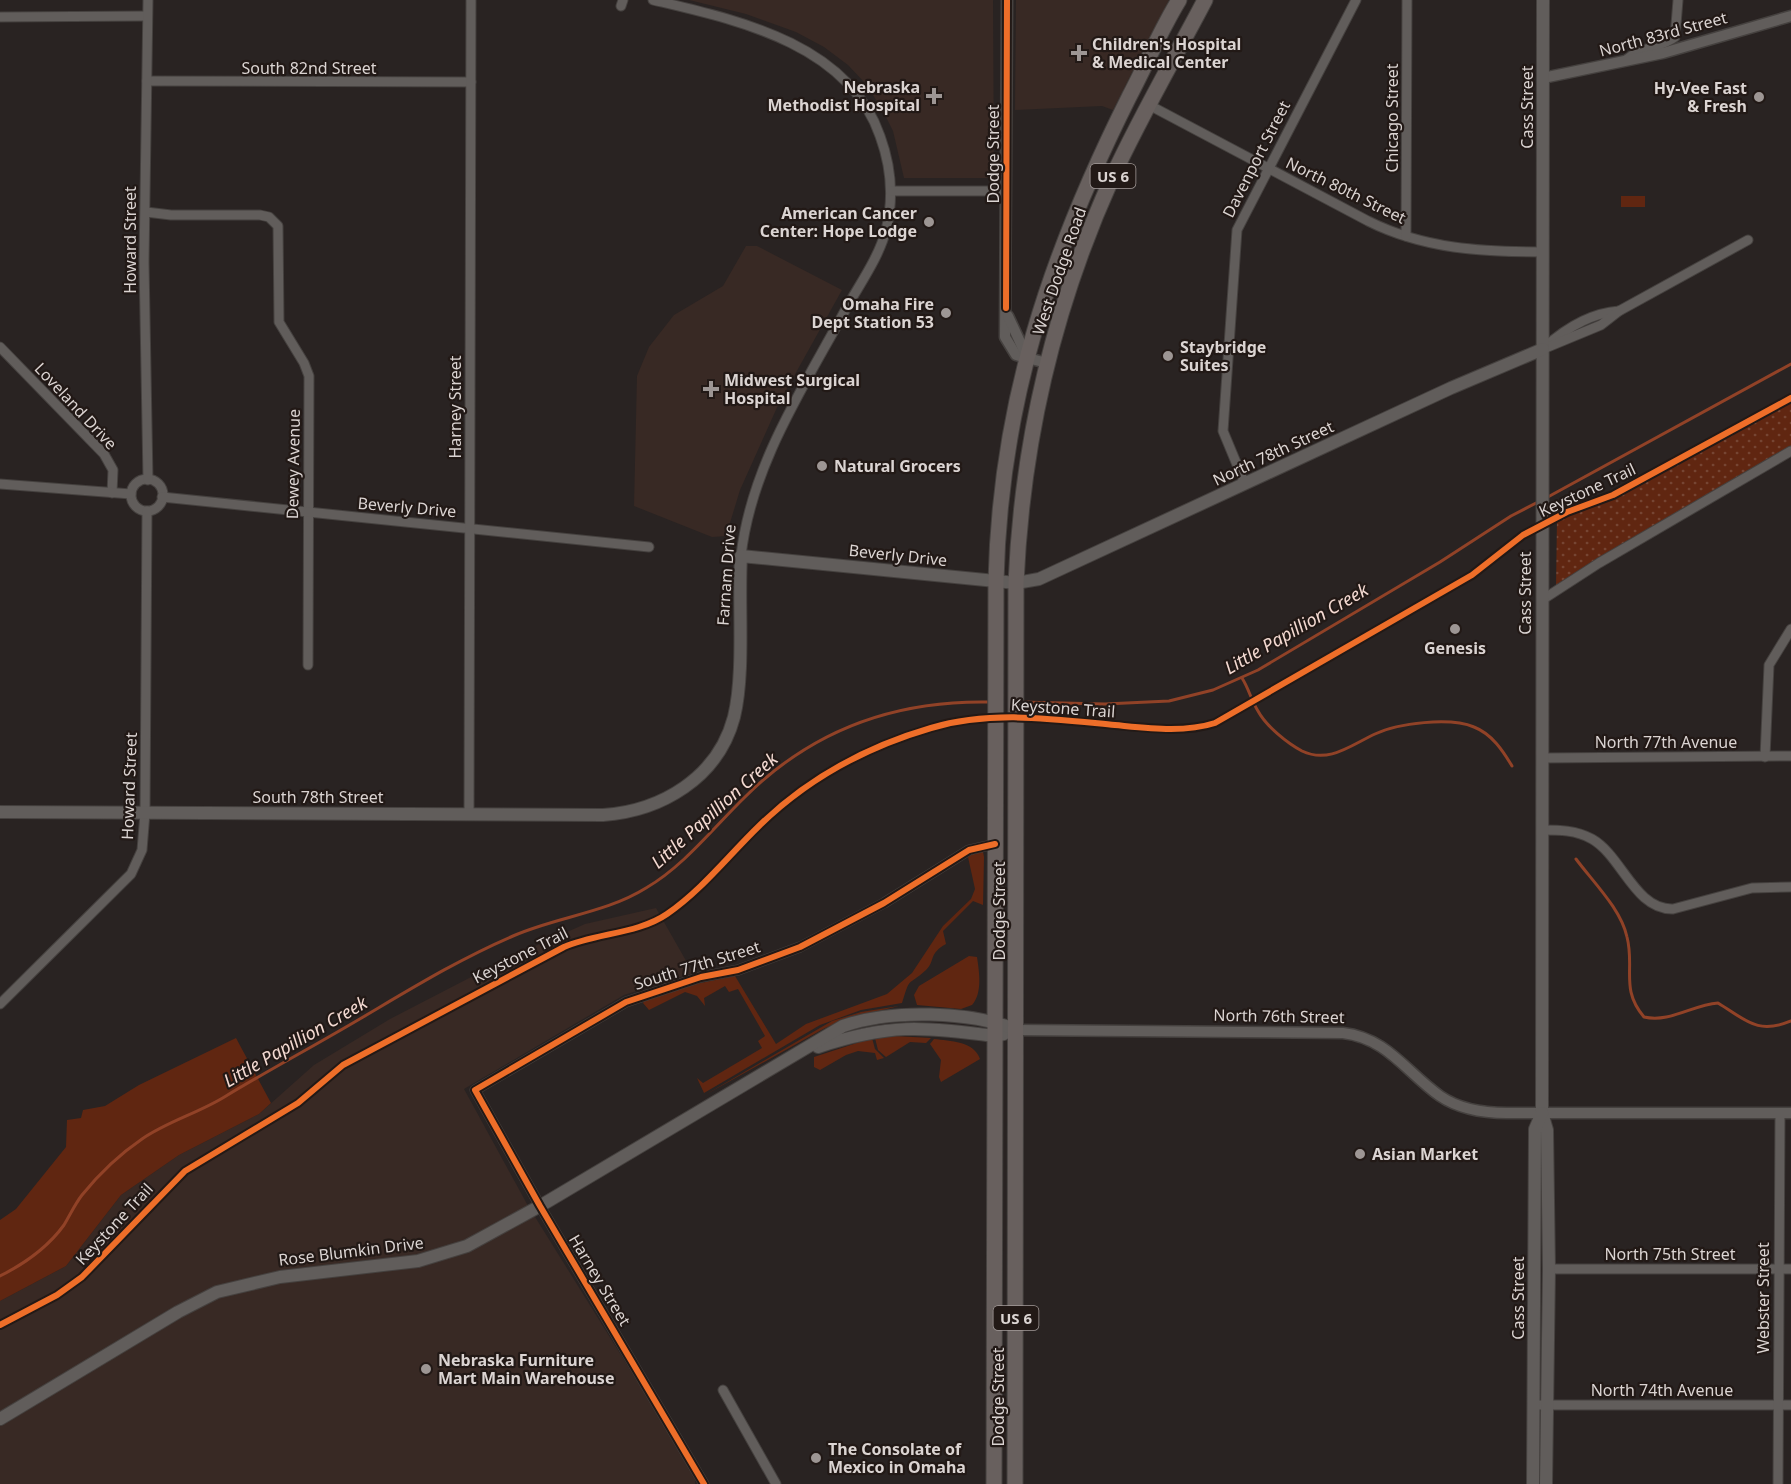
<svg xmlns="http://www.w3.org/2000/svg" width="1791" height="1484" viewBox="0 0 1791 1484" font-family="'Noto Sans',sans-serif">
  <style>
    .built { fill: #382924 }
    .grass { fill: #602611 }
    .park { fill: url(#park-dots) }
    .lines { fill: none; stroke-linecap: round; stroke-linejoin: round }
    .stream { stroke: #914227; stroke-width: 3 }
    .minor-casing { stroke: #45413f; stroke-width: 11 }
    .tertiary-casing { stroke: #45413f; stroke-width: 13 }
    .secondary-casing { stroke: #45413f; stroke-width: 14 }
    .trunk-casing { stroke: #45413f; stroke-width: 17 }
    .minor { stroke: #615d5b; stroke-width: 9 }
    .tertiary { stroke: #615d5b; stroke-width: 10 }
    .secondary { stroke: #615d5b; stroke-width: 12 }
    .trunk { stroke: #68605e; stroke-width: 15 }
    .cycleway-casing { stroke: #221916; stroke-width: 10 }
    .cycleway { stroke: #ee6e29; stroke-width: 6 }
    .poi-dot { fill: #9d9694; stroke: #221916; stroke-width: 2 }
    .labels { text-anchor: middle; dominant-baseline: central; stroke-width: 4.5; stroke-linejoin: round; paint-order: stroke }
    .shield { fill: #221916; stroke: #a49c9a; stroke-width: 1.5 }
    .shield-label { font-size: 15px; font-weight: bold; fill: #dbd4d2 }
    .street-label { font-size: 16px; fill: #dbd4d2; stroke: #221916 }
    .poi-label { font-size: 16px; font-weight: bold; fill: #dbd4d2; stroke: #221916; text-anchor: start }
    .water-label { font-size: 18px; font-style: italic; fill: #f4dad2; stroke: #221916 }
  </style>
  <defs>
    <pattern id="park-dots" width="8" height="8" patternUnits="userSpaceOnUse" patternTransform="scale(1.5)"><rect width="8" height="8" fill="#602611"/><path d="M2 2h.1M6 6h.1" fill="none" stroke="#764533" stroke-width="1.8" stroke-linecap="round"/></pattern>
  </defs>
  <rect width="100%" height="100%" fill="#292322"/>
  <g class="built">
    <path d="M689,0H993L994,178H904L893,131L882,109L865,83L848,65L824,47L796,32L746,14Z"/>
    <path d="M1016,0H1169L1113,110L1102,106L1015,110Z"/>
    <path d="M746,246H757L842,290L779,403L740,490L726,536L712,537L634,506L637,376L649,347L674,315L723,286Z"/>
    <path d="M656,908L693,973L624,995L464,1089L527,1204L695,1474V1484H0V1301L66,1266L121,1195L179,1155L259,1114L314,1065L390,1019L502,961L585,924Z"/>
  </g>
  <g class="grass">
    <rect x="1621" y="196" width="24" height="11"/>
    <path d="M978,851L983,852L984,857L983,905L973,901L943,931L946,944C928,954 936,960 926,970C906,988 911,975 902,1003L861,1010L820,1025L704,1093L697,1078L703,1083L762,1048L758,1041L765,1036L738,989L729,992L725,986L704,998L705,1006L697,996L685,992L649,1010L643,1003L644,1001L691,985L735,976L776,1044L806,1024L887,994L912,973L943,926L971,899L975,889L968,857Z"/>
    <path d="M969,956L977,957C979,971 983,993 972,1005L961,1009L917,1005L914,995L919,986Z"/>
    <path d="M899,1006L850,1018L825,1028L705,1095L832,1021L861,1012Z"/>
    <path d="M894,1036L931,1038L926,1043L910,1042L886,1057L878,1050L875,1038Z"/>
    <path d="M236,1038L271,1103L259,1114L179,1155L121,1195L66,1266L0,1301V1220L16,1209L66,1147L67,1120L81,1118L83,1110L105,1106L139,1085Z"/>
    <path d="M872,1038L875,1049L884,1058L877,1060L875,1053L858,1051L846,1055L820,1070L814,1067V1057Z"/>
    <path d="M934,1039C950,1041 974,1041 980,1059L941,1082L939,1077L941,1060L930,1044Z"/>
  </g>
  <path class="park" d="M1791,398V451L1556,589L1557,517L1590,502L1614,495Z"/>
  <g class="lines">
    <g class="stream">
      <path d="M1546,498L1791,364"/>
      <path d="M1242,678C1249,689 1251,700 1258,711C1266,726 1287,743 1302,751C1329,764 1351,745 1375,734C1398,723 1450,717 1474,727C1492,734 1503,751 1512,766"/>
      <path d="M1020,702L1105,704L1169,701L1213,690L1258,670L1440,562L1511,516L1540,501"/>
      <path d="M1576,859C1593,882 1621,909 1627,937C1635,968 1620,989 1644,1017C1670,1023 1692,1005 1718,1003C1746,1020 1757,1035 1791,1021"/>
      <path d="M0,1276C24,1264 48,1247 64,1225C70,1215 75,1204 82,1195C99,1174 120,1154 142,1139C168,1121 199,1113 226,1096C269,1070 314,1046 358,1020C409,990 459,959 513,936C556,917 606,913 646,888C684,866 714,827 745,797C812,730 896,700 990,702"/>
    </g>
    <g class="minor-casing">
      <g id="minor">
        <path d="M653,0C737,20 848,43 880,136C891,166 894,198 886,230C879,257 861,282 847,307C805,385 751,465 741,556"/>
        <path d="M621,6L623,0"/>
        <path d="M0,17L147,16"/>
        <path d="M1626,60C1642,46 1661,48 1675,37L1678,0"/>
        <path d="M147,81L471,82"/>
        <path d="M1149,105L1368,221C1424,249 1482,252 1543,252"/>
        <path d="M891,191H1006"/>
        <path d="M146,212L171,215H260L269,217L278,226L279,322L304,363L309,376L308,665"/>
        <path d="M1406,236L1407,0"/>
        <path d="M0,347L104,454L113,470L112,493"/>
        <path d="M1545,347C1565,329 1591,313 1619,311"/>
        <path d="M1543,349L1601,325L1619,311L1748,240"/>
        <circle cx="147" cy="495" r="16"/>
        <path d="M148,480L144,262L148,0"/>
        <path d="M0,484L131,494"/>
        <path d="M1245,484L1223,431L1237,230L1356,0"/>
        <path d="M162,497L649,547"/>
        <path d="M1542,600L1599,563L1791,451"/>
        <path d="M1765,757L1769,665L1791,629"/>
        <path d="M1542,758L1791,756"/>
        <path d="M469,814L471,0"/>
        <path d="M1542,830C1559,830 1576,830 1592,839C1622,856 1635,910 1673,909L1752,888L1791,887"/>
        <path d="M0,1004L131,874L142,850L145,813L147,511"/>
        <path d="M1549,1269H1791"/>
        <path d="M723,1390L776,1484"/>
        <path d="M1534,1405H1791"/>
        <path d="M704,1484L540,1206L475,1090L626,1002L701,977L738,970L800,947L884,903L969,850L995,844"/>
        <path d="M1778,1484L1780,1113"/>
      </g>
    </g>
    <g class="tertiary-casing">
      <g id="tertiary">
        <path d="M1007,0L1005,337L1016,355L1047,363"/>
        <path d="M1543,78L1663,53L1791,16"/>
        <path d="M1008,316L1027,357"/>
        <path d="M1017,1030L1343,1033C1387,1038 1406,1072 1440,1096C1459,1109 1484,1113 1507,1113H1791"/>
      </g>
    </g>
    <g class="secondary-casing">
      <g id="secondary">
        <path d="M1543,0L1542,1113L1547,1130L1549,1269L1546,1484"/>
        <path d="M0,812L603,815C661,811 718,778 734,717C745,672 738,604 741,556L1016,583L1039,579L1451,388L1543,349"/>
        <path d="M818,1047C888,1024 922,1026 994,1036L1004,1034"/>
        <path d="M0,1419L178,1312L217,1292L280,1277L418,1261L467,1246L540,1206L843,1026C891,1009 970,1011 1017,1030"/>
        <path d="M1533,1484L1535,1129L1542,1113"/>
      </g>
    </g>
    <g class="trunk-casing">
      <g id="trunk">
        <path d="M994,1484L996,581C1000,403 1050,255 1129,97C1146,65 1160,31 1179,0"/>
        <path d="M1015,1484L1016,583C1022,443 1054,306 1112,178C1140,117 1174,59 1205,0"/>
      </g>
    </g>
    <use href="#minor" class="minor"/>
    <use href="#tertiary" class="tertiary"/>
    <use href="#secondary" class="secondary"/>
    <use href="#trunk" class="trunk"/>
    <g class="cycleway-casing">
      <g id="cycleway">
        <path d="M1006,308L1007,0"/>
        <path d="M0,1325L57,1295L82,1277L185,1171L298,1103L343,1065L564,947C596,933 638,934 667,914C702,890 729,855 759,826C807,779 866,747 931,728C991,710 1054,719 1115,725C1147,728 1184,733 1215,723L1472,575L1523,535L1567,512L1613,495L1791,398"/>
        <path d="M704,1484L540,1206L475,1090L626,1002L701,977L738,970L800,947L884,903L969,850L995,844"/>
      </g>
    </g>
    <use href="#cycleway" class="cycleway"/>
  </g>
  <g class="poi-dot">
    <path d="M1076 44h6v6h6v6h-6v6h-6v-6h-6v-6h6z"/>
    <path d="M931 87h6v6h6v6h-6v6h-6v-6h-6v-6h6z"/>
    <circle cx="1759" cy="97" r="6"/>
    <circle cx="929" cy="222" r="6"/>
    <circle cx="946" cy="313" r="6"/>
    <circle cx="1168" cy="356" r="6"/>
    <path d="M708 380h6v6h6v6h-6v6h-6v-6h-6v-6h6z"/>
    <circle cx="822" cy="466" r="6"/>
    <circle cx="1455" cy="629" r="6"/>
    <circle cx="1360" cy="1154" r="6"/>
    <circle cx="426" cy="1369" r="6"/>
    <circle cx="816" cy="1458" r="6"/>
  </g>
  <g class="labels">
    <g class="shield">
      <rect x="1090.5" y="164" width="45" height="24" rx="4.5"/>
      <rect x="993.5" y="1306" width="45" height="24" rx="4.5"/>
    </g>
    <g class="shield-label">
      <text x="1113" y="176">US 6</text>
      <text x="1016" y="1318">US 6</text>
    </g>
    <g class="street-label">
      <text transform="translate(1663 34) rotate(-15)">North 83rd Street</text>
      <text x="309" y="68">South 82nd Street</text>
      <text transform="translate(1527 107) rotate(-90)">Cass Street</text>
      <text transform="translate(1392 118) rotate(-90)">Chicago Street</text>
      <text transform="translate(993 154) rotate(-90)">Dodge Street</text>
      <text transform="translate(1256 159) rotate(-63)">Davenport Street</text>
      <text transform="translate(1346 190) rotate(26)">North 80th Street</text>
      <text transform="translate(130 240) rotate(-90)">Howard Street</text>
      <text transform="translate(1059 271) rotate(-71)">West Dodge Road</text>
      <text transform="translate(76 406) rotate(47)">Loveland Drive</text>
      <text transform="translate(455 407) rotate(-90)">Harney Street</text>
      <text transform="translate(1273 453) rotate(-25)">North 78th Street</text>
      <text transform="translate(293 464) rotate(-89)">Dewey Avenue</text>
      <text transform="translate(1587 490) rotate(-25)">Keystone Trail</text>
      <text transform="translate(407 507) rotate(5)">Beverly Drive</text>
      <text transform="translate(898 555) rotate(6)">Beverly Drive</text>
      <text transform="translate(726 575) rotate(-86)">Farnam Drive</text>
      <text transform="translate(1525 593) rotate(-90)">Cass Street</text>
      <text transform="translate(1063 708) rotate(4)">Keystone Trail</text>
      <text x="1666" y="742">North 77th Avenue</text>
      <text transform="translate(129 786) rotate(-88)">Howard Street</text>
      <text x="318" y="797">South 78th Street</text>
      <text transform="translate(999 911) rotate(-90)">Dodge Street</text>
      <text transform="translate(520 955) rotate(-27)">Keystone Trail</text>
      <text transform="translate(697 965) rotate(-17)">South 77th Street</text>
      <text transform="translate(1279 1016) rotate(1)">North 76th Street</text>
      <text transform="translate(114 1224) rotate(-47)">Keystone Trail</text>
      <text transform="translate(351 1251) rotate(-7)">Rose Blumkin Drive</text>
      <text x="1670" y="1254">North 75th Street</text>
      <text transform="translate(600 1280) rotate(59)">Harney Street</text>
      <text transform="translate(1518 1298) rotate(-90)">Cass Street</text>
      <text transform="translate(1763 1298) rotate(-90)">Webster Street</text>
      <text x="1662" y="1390">North 74th Avenue</text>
      <text transform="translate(998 1397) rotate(-90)">Dodge Street</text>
    </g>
    <g class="poi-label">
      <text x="1092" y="44">Children's Hospital<tspan x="1092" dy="18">&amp; Medical Center</tspan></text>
      <text x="920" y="87" text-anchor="end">Nebraska<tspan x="920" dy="18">Methodist Hospital</tspan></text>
      <text x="1747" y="88" text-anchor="end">Hy-Vee Fast<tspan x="1747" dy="18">&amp; Fresh</tspan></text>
      <text x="917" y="213" text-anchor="end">American Cancer<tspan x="917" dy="18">Center: Hope Lodge</tspan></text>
      <text x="934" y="304" text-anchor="end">Omaha Fire<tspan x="934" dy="18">Dept Station 53</tspan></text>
      <text x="1180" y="347">Staybridge<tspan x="1180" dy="18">Suites</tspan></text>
      <text x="724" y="380">Midwest Surgical<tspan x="724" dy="18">Hospital</tspan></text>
      <text x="834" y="466">Natural Grocers</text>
      <text x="1455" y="648" text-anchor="middle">Genesis</text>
      <text x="1372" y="1154">Asian Market</text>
      <text x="438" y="1360">Nebraska Furniture<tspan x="438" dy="18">Mart Main Warehouse</tspan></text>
      <text x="828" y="1449">The Consolate of<tspan x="828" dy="18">Mexico in Omaha</tspan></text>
    </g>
    <g class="water-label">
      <text transform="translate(1296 628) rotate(-30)">Little Papillion Creek</text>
      <text transform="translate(714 810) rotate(-42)">Little Papillion Creek</text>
      <text transform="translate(295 1041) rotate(-30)">Little Papillion Creek</text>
    </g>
  </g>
</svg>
